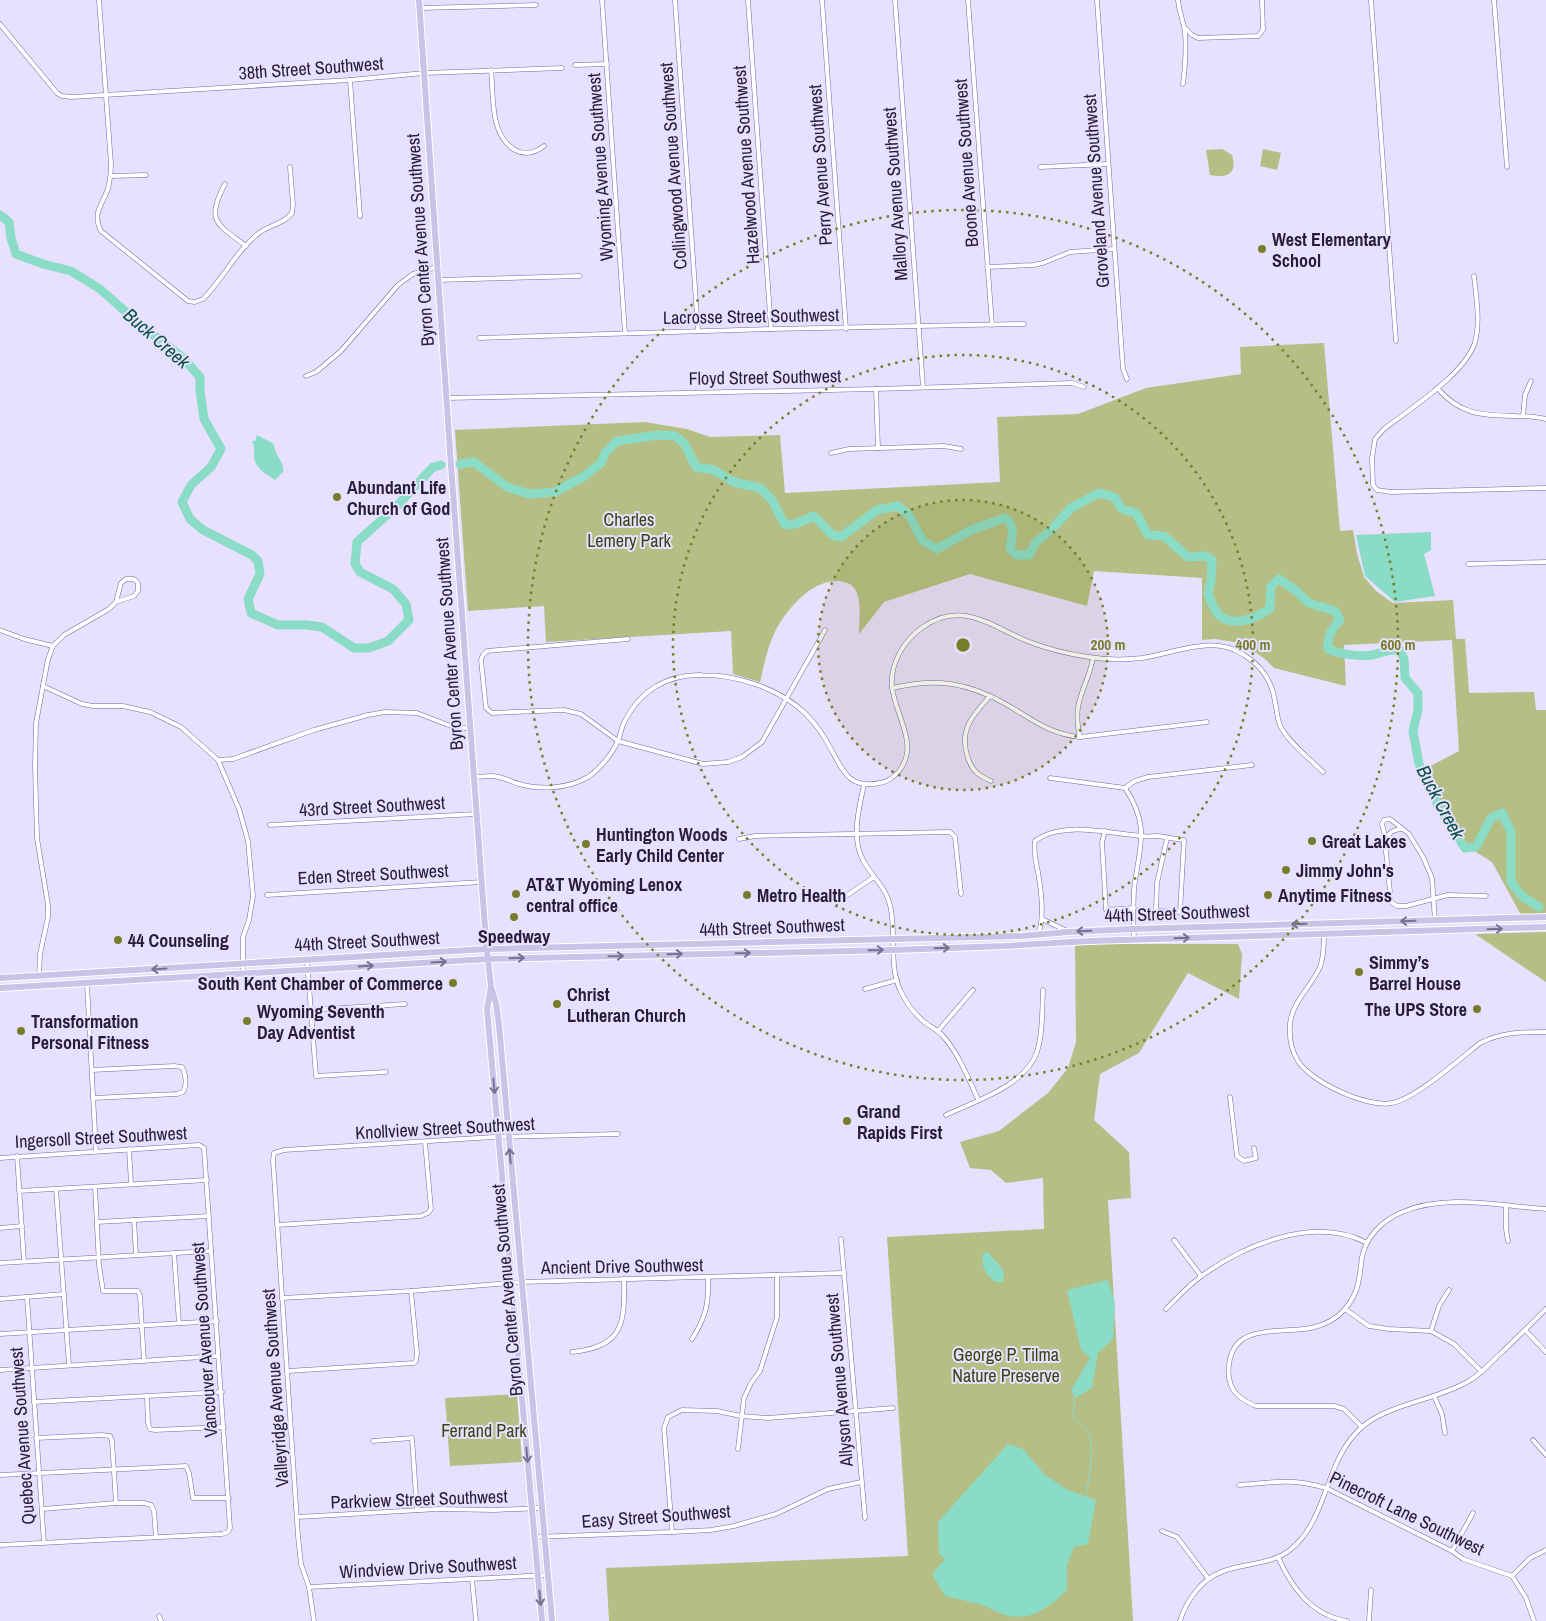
<svg xmlns="http://www.w3.org/2000/svg" width="1546" height="1621" viewBox="0 0 1546 1621" font-family="'Archivo Narrow',sans-serif">
  <style>
    .green { fill: #b5be85 }
    .water { fill: #8adcc6 }
    .lines { fill: none; stroke-linecap: round; stroke-linejoin: round }
    .stream { stroke: #8adcc6; stroke-width: 1 }
    .river { stroke: #8adcc6; stroke-width: 9 }
    .street-casing { stroke: #7764a8; stroke-width: 5 }
    .primary-casing { stroke: #fff; stroke-width: 8 }
    .street { stroke: #fff; stroke-width: 4 }
    .primary { stroke: #cbc2e8; stroke-width: 6 }
    .oneway { stroke: #787090 }
    .ring { fill: none; stroke: #757f2b; stroke-width: 2.5; stroke-dasharray: 2.5 5 }
    .poi-dot { fill: #757f2b; stroke: #e7e0ff; stroke-width: 2 }
    .labels { text-anchor: middle; dominant-baseline: central; stroke-width: 4; stroke-linejoin: round; paint-order: stroke }
    .street-label { font-size: 18px; fill: #251d39; stroke: #e7e0ff }
    .poi-label { font-size: 18px; font-weight: bold; fill: #251d39; stroke: #e7e0ff; text-anchor: start }
    .park-label { font-size: 18px; fill: #3c4211; stroke: #e7e0ff }
    .water-label { font-size: 19px; font-style: italic; fill: #085143; stroke: #e7e0ff }
    .centre { fill: #757f2b; stroke: #e7e0ff; stroke-width: 2.5 }
    .ring-label { font-size: 15px; text-anchor: middle; font-weight: bold; fill: #757f2b; stroke: #e7e0ff; stroke-width: 4; stroke-linejoin: round; paint-order: stroke }
  </style>
  <rect width="100%" height="100%" fill="#e7e0ff"/>
  <g class="green">
    <path d="M1222,149L1232,155C1238,175 1226,178 1210,175L1206,150Z"/>
    <path d="M1263,149L1281,153L1277,170L1260,166Z"/>
    <path d="M1324,343L1340,531L1353,530L1357,554L1364,577L1376,591L1393,603L1453,600L1456,639H1465L1469,693L1534,692L1536,710H1546V914L1521,915L1492,862L1465,845L1453,827L1423,770L1459,751L1452,640L1344,645L1346,686L1274,668L1264,658L1241,643L1215,639L1202,640V578L1094,571L1087,606L970,574L884,602L859,634C859,621 862,600 855,589C851,583 845,582 839,581C814,580 794,602 781,621C769,639 765,661 760,682L733,674L731,631L546,642L544,606L468,611L455,430L645,422L687,429L710,437L780,435L785,493L1000,482L997,417L1078,414L1146,388L1241,374L1240,347Z"/>
    <path d="M1546,932V982L1475,934Z"/>
    <path d="M1075,944H1238L1242,954L1239,999L1188,973L1139,1053L1100,1074L1094,1120L1129,1152L1131,1198L1108,1200L1133,1621H609L606,1568L908,1556L887,1237L1044,1229L1043,1178L1006,1183L991,1170L970,1168L960,1142L999,1131L1048,1093L1068,1068L1076,1042Z"/>
    <path d="M517,1394L522,1462L450,1466L445,1398Z"/>
  </g>
  <g class="water">
    <path d="M257,435L274,444C274,456 285,461 283,472L275,480C266,474 255,468 254,457C254,451 255,446 252,441H255Z"/>
    <path d="M1431,532V550L1424,554L1435,596L1395,602L1365,576L1356,535Z"/>
    <path d="M988,1252L1004,1271L1003,1282H995C985,1273 981,1267 983,1254Z"/>
    <path d="M1108,1280L1115,1303L1113,1339L1098,1353L1092,1388L1075,1398L1071,1390L1090,1358L1081,1350L1067,1290Z"/>
    <path d="M1008,1444L1023,1449L1045,1475L1068,1490L1096,1500L1088,1544L1074,1547L1067,1565V1590C1050,1607 1033,1620 1009,1616C999,1614 989,1607 979,1604C968,1601 956,1599 945,1596L932,1574L945,1559L939,1554L938,1522Z"/>
  </g>
  <g class="lines">
    <path class="stream" d="M1075,1398L1072,1418C1076,1421 1082,1423 1085,1427C1097,1442 1089,1478 1086,1496"/>
    <g class="river">
      <path d="M0,215L9,222L11,238L16,254L43,264L71,271L100,289L143,327L182,357L200,377V390L204,419L221,449L211,467L191,485L182,502L190,519L203,530L252,555L258,561L260,574L248,599L251,613L278,625H307L322,627L354,648H369L388,641L409,620L406,604L393,589L360,572L355,564L357,542L396,507L433,467L441,465"/>
      <path d="M460,464L474,462L507,487L529,494L555,492L583,477L601,463L605,453L617,441L658,435L675,436L684,443L696,467L714,470L734,482L760,488L772,500L785,525L795,524L814,516L832,535L841,537L877,510L898,506L909,515L922,540L937,549L971,530L1005,518C1016,527 1012,535 1010,548L1016,555H1029L1036,542L1051,530L1071,508L1099,493L1114,497L1122,509L1136,513L1148,535L1164,536L1188,557L1206,556L1212,560L1211,581L1208,593C1210,599 1214,610 1219,615C1233,628 1257,618 1270,608L1271,586L1279,579L1295,590L1309,603L1335,611L1340,620C1331,630 1327,636 1328,649C1340,654 1359,657 1372,655C1382,653 1390,648 1400,650L1404,659L1405,678L1418,693V710L1413,731L1419,764L1440,809L1465,848L1476,847L1491,818L1502,813L1511,832V882L1522,896L1539,907"/>
    </g>
    <g class="street-casing">
      <g id="street">
        <path d="M99,0L111,164C111,172 110,180 108,189C102,205 92,213 101,231L188,301L195,302L203,299C223,279 236,251 259,233C269,225 284,224 292,213L293,204L290,167"/>
        <path d="M602,0L625,333"/>
        <path d="M675,0L698,331"/>
        <path d="M748,0L771,329"/>
        <path d="M822,0L846,329"/>
        <path d="M895,0L923,387"/>
        <path d="M968,0L992,325"/>
        <path d="M1097,0L1123,369L1127,379"/>
        <path d="M1178,0C1179,10 1182,18 1184,27C1187,41 1185,70 1183,84"/>
        <path d="M1371,0L1396,341"/>
        <path d="M1494,0L1507,167"/>
        <path d="M420,8L536,5"/>
        <path d="M0,24L57,93L62,96L72,97L350,80L424,73L562,68"/>
        <path d="M1185,28L1192,35L1198,38L1258,36L1263,30L1262,0"/>
        <path d="M575,65L607,64"/>
        <path d="M491,70C494,97 489,134 515,150C526,156 535,153 544,146"/>
        <path d="M350,80L360,216"/>
        <path d="M1040,167L1108,164"/>
        <path d="M111,176L146,175"/>
        <path d="M225,184C205,221 217,224 246,246"/>
        <path d="M987,267L1033,265L1043,263L1070,252L1114,249"/>
        <path d="M1474,276C1476,296 1480,319 1476,338C1471,370 1410,409 1384,429L1375,439L1372,458L1373,485L1377,490L1391,492L1546,488"/>
        <path d="M437,280L580,276"/>
        <path d="M479,338L771,329L1024,324"/>
        <path d="M306,376L316,372L341,351L398,285L413,274L437,267"/>
        <path d="M1437,388C1461,415 1480,415 1515,416C1525,416 1536,416 1546,419"/>
        <path d="M876,389L878,448"/>
        <path d="M446,398L876,389L1072,383L1084,387"/>
        <path d="M1523,416L1525,395L1531,381"/>
        <path d="M831,453L849,449L944,446L961,449"/>
        <path d="M1468,564L1546,562"/>
        <path d="M0,630L24,639L53,646"/>
        <path d="M628,639L487,651L483,655L481,660L486,708L492,713L564,710L581,714L618,741L703,764L728,762L742,757L762,742L825,630"/>
        <path d="M43,686L82,704L93,706H123L150,712L181,727L218,760L239,809L248,841L253,896L249,920L243,937V974"/>
        <path d="M892,688C929,680 955,680 990,696C1022,710 1043,734 1080,737L1207,722"/>
        <path d="M990,696C973,715 958,730 968,758C972,771 979,776 991,781"/>
        <path d="M1080,737C1071,700 1087,690 1093,658"/>
        <path d="M218,760L233,759L314,730L368,715L385,712L417,713L456,728H470"/>
        <path d="M473,777C479,777 485,776 491,776C501,776 510,781 519,784C540,790 568,789 588,777C599,770 612,754 618,741C620,736 621,730 623,725C638,692 666,674 702,675C738,675 778,688 805,713C816,724 825,737 832,751C844,773 850,789 880,783C887,782 894,777 899,771C920,745 895,715 892,687C890,663 904,640 923,627C962,600 991,626 1027,641C1047,649 1068,654 1089,657C1106,660 1125,660 1142,658C1175,653 1213,634 1244,655C1262,666 1272,681 1275,702C1277,710 1277,718 1280,725C1285,739 1312,761 1323,772"/>
        <path d="M1050,778L1125,788C1151,827 1139,847 1134,889C1133,905 1133,923 1134,939"/>
        <path d="M864,785C859,807 851,838 863,860C871,876 886,887 890,905C897,934 888,966 901,992C906,1002 913,1012 922,1020C928,1026 937,1029 943,1036C959,1054 968,1078 978,1099"/>
        <path d="M1125,788L1135,781L1148,777L1252,765"/>
        <path d="M270,825L476,814"/>
        <path d="M1401,829C1392,830 1388,833 1385,842L1391,902L1397,906H1406L1448,895L1486,896"/>
        <path d="M1105,831L1102,842L1106,910L1134,908"/>
        <path d="M739,839L755,836L950,832L955,837L961,894"/>
        <path d="M1386,840L1382,824L1384,820L1390,819L1409,834L1423,857L1432,878L1435,921"/>
        <path d="M267,895L482,882"/>
        <path d="M837,902L874,877"/>
        <path d="M1042,919L1067,931"/>
        <path d="M1038,934C1045,918 1041,889 1038,872C1036,862 1033,852 1035,841C1062,820 1111,834 1142,836C1147,837 1152,836 1157,836C1166,837 1175,839 1184,840L1180,912L1160,911L1156,910L1157,883L1167,838"/>
        <path d="M1324,934C1324,945 1324,956 1320,967C1311,987 1292,1002 1290,1024C1289,1037 1291,1050 1298,1061C1311,1082 1367,1108 1392,1103C1415,1099 1460,1059 1480,1043C1502,1032 1521,1032 1546,1032"/>
        <path d="M307,960L316,1076L386,1072"/>
        <path d="M39,976L40,954L48,917V905L37,838L35,766L36,723L48,659L53,646L64,635L109,609L116,602L134,596L138,591V583L134,579H126L121,583L116,602"/>
        <path d="M87,984L96,1151"/>
        <path d="M865,989L897,980"/>
        <path d="M311,1010L405,1004"/>
        <path d="M938,1031L973,990"/>
        <path d="M92,1070L174,1066L182,1067C186,1074 187,1085 183,1092L177,1094L93,1098"/>
        <path d="M1230,1097L1237,1156L1244,1161L1256,1158L1254,1148"/>
        <path d="M946,1115C975,1101 1025,1086 1037,1052C1043,1033 1042,1010 1043,990"/>
        <path d="M129,1149L131,1184"/>
        <path d="M17,1156L24,1261"/>
        <path d="M0,1158L199,1145L204,1148L230,1528L228,1532L222,1534L0,1545"/>
        <path d="M95,1187L99,1265L103,1291H138L140,1296L144,1361"/>
        <path d="M56,1189L69,1365"/>
        <path d="M19,1191L207,1180"/>
        <path d="M1506,1206V1229L1508,1241"/>
        <path d="M134,1220L136,1255"/>
        <path d="M97,1222L209,1216"/>
        <path d="M277,1225L421,1216L428,1213L431,1209L425,1142"/>
        <path d="M0,1228L22,1226"/>
        <path d="M841,1239L865,1518"/>
        <path d="M1174,1240L1201,1276"/>
        <path d="M174,1253L179,1323"/>
        <path d="M0,1263L211,1251"/>
        <path d="M27,1297L44,1543"/>
        <path d="M282,1298L411,1291L522,1282L843,1273"/>
        <path d="M0,1299L64,1294"/>
        <path d="M1166,1309C1177,1298 1187,1287 1199,1278C1243,1245 1314,1215 1367,1243"/>
        <path d="M1345,1309L1369,1326L1389,1329L1431,1331L1454,1344L1482,1372"/>
        <path d="M1431,1331L1439,1306L1449,1290"/>
        <path d="M1526,1331L1546,1352"/>
        <path d="M0,1334L217,1321"/>
        <path d="M692,1339C706,1317 709,1303 708,1278"/>
        <path d="M572,1352C623,1347 625,1324 624,1279"/>
        <path d="M0,1370L218,1356"/>
        <path d="M288,1371L414,1363L416,1361L417,1353L411,1291"/>
        <path d="M1434,1396L1442,1414L1445,1433"/>
        <path d="M147,1397L148,1423L150,1429L155,1430L224,1427"/>
        <path d="M34,1402L222,1392"/>
        <path d="M1362,1427L1344,1409L1334,1406H1256C1246,1402 1235,1396 1231,1385C1227,1376 1228,1368 1230,1359C1238,1321 1288,1335 1315,1327C1326,1324 1337,1318 1344,1310C1360,1292 1359,1278 1362,1257C1366,1237 1382,1221 1400,1213C1445,1193 1499,1206 1546,1209"/>
        <path d="M36,1438L102,1435L110,1436L112,1441L116,1503"/>
        <path d="M1533,1440L1546,1455"/>
        <path d="M373,1441L412,1438L417,1510"/>
        <path d="M738,1449L744,1398L751,1383L760,1371L777,1317V1275"/>
        <path d="M0,1475L186,1466L189,1473L193,1498H229"/>
        <path d="M1239,1485C1274,1482 1292,1478 1326,1488L1452,1551L1463,1559L1512,1576L1526,1598L1534,1621"/>
        <path d="M42,1509L116,1503H144L151,1505L154,1511L156,1537"/>
        <path d="M298,1517L438,1509L495,1510L541,1508"/>
        <path d="M1162,1531L1177,1537L1208,1578"/>
        <path d="M672,1532L664,1428L668,1417L682,1410L717,1411L741,1416L768,1418L893,1408"/>
        <path d="M534,1537L672,1532L711,1530L734,1526L776,1514L828,1489L861,1482"/>
        <path d="M1452,1551L1473,1513"/>
        <path d="M1278,1557C1292,1588 1311,1615 1347,1621"/>
        <path d="M1512,1576L1530,1558L1546,1550"/>
        <path d="M472,1579L476,1621"/>
        <path d="M309,1587L548,1575"/>
        <path d="M159,1616L161,1621"/>
        <path d="M314,1621L309,1587L301,1564L298,1536L273,1160L274,1153L284,1150L494,1137L618,1134"/>
        <path d="M1180,1621C1183,1610 1189,1600 1196,1591C1223,1557 1261,1572 1290,1550C1329,1519 1324,1460 1362,1427C1388,1404 1437,1400 1469,1381C1481,1374 1490,1363 1500,1354C1516,1339 1531,1324 1546,1309"/>
        <path d="M1369,1621L1371,1590"/>
      </g>
    </g>
    <g class="primary-casing">
      <g id="primary">
        <path d="M419,0L451,465L486,941L491,987L496,1003L499,1025L552,1621"/>
        <path d="M0,978L487,949L1022,936L1068,932L1133,929L1546,917"/>
        <path d="M491,987L487,1009L542,1621"/>
        <path d="M0,988L488,959L893,950L1005,946L1089,941L1546,927"/>
      </g>
    </g>
    <use href="#street" class="street"/>
    <use href="#primary" class="primary"/>
  </g>
  <defs><path id="oneway-shaft" d="M-6 0H5M1.5-3L5.5 0L1.5 3" fill="none" stroke-width="1.6" stroke-linecap="round" stroke-linejoin="round" transform="scale(1.25)"/></defs>
  <g class="oneway">
    <use href="#oneway-shaft" transform="translate(1408 921) rotate(178)"/>
    <use href="#oneway-shaft" transform="translate(1299 924) rotate(178)"/>
    <use href="#oneway-shaft" transform="translate(1495 929) rotate(-2)"/>
    <use href="#oneway-shaft" transform="translate(1084 931) rotate(178)"/>
    <use href="#oneway-shaft" transform="translate(1182 938) rotate(-2)"/>
    <use href="#oneway-shaft" transform="translate(942 948) rotate(-2)"/>
    <use href="#oneway-shaft" transform="translate(876 950) rotate(-1)"/>
    <use href="#oneway-shaft" transform="translate(743 953) rotate(-1)"/>
    <use href="#oneway-shaft" transform="translate(675 954) rotate(-2)"/>
    <use href="#oneway-shaft" transform="translate(616 956) rotate(-1)"/>
    <use href="#oneway-shaft" transform="translate(517 958) rotate(-2)"/>
    <use href="#oneway-shaft" transform="translate(439 962) rotate(-3)"/>
    <use href="#oneway-shaft" transform="translate(366 966) rotate(-4)"/>
    <use href="#oneway-shaft" transform="translate(159 969) rotate(176)"/>
    <use href="#oneway-shaft" transform="translate(494 1086) rotate(85)"/>
    <use href="#oneway-shaft" transform="translate(510 1156) rotate(-95)"/>
    <use href="#oneway-shaft" transform="translate(527 1455) rotate(85)"/>
    <use href="#oneway-shaft" transform="translate(540 1598) rotate(85)"/>
  </g>
  <circle cx="963" cy="645" r="145" fill="#757f2b" fill-opacity=".12"/>
  <g class="ring">
    <circle cx="963" cy="645" r="145"/>
    <circle cx="963" cy="645" r="290"/>
    <circle cx="963" cy="645" r="435"/>
  </g>
  <g class="poi-dot">
    <circle cx="1262" cy="249" r="5"/>
    <circle cx="337" cy="497" r="5"/>
    <circle cx="1312" cy="841" r="5"/>
    <circle cx="586" cy="844" r="5"/>
    <circle cx="1286" cy="870" r="5"/>
    <circle cx="516" cy="894" r="5"/>
    <circle cx="747" cy="895" r="5"/>
    <circle cx="1268" cy="895" r="5"/>
    <circle cx="514" cy="917" r="5"/>
    <circle cx="118" cy="940" r="5"/>
    <circle cx="1359" cy="972" r="5"/>
    <circle cx="453" cy="983" r="5"/>
    <circle cx="557" cy="1004" r="5"/>
    <circle cx="1477" cy="1009" r="5"/>
    <circle cx="247" cy="1021" r="5"/>
    <circle cx="21" cy="1031" r="5"/>
    <circle cx="847" cy="1121" r="5"/>
  </g>
  <g class="labels">
    <g class="street-label">
      <text transform="translate(311 68) rotate(-4)">38th Street Southwest</text>
      <text transform="translate(966 163) rotate(-94)">Boone Avenue Southwest</text>
      <text transform="translate(746 165) rotate(-94)">Hazelwood Avenue Southwest</text>
      <text transform="translate(820 165) rotate(-94)">Perry Avenue Southwest</text>
      <text transform="translate(673 166) rotate(-94)">Collingwood Avenue Southwest</text>
      <text transform="translate(600 167) rotate(-94)">Wyoming Avenue Southwest</text>
      <text transform="translate(1096 191) rotate(-94)">Groveland Avenue Southwest</text>
      <text transform="translate(895 194) rotate(-94)">Mallory Avenue Southwest</text>
      <text transform="translate(420 240) rotate(-94)">Byron Center Avenue Southwest</text>
      <text transform="translate(751 316) rotate(-1)">Lacrosse Street Southwest</text>
      <text transform="translate(765 377) rotate(-1)">Floyd Street Southwest</text>
      <text transform="translate(449 644) rotate(-94)">Byron Center Avenue Southwest</text>
      <text transform="translate(372 806) rotate(-3)">43rd Street Southwest</text>
      <text transform="translate(373 874) rotate(-3)">Eden Street Southwest</text>
      <text transform="translate(1177 913) rotate(-2)">44th Street Southwest</text>
      <text transform="translate(772 927) rotate(-2)">44th Street Southwest</text>
      <text transform="translate(367 941) rotate(-3)">44th Street Southwest</text>
      <text transform="translate(445 1128) rotate(-3)">Knollview Street Southwest</text>
      <text transform="translate(101 1137) rotate(-3)">Ingersoll Street Southwest</text>
      <text transform="translate(622 1266) rotate(-1)">Ancient Drive Southwest</text>
      <text transform="translate(507 1290) rotate(-95)">Byron Center Avenue Southwest</text>
      <text transform="translate(204 1340) rotate(-94)">Vancouver Avenue Southwest</text>
      <text transform="translate(839 1380) rotate(-95)">Allyson Avenue Southwest</text>
      <text transform="translate(275 1388) rotate(-94)">Valleyridge Avenue Southwest</text>
      <text transform="translate(22 1436) rotate(-94)">Quebec Avenue Southwest</text>
      <text transform="translate(419 1499) rotate(-2)">Parkview Street Southwest</text>
      <text transform="translate(1407 1513) rotate(26)">Pinecroft Lane Southwest</text>
      <text transform="translate(656 1516) rotate(-4)">Easy Street Southwest</text>
      <text transform="translate(428 1567) rotate(-3)">Windview Drive Southwest</text>
    </g>
    <g class="poi-label">
      <text x="1272" y="239">West Elementary<tspan x="1272" dy="21">School</tspan></text>
      <text x="347" y="487">Abundant Life<tspan x="347" dy="21">Church of God</tspan></text>
      <text x="596" y="834">Huntington Woods<tspan x="596" dy="21">Early Child Center</tspan></text>
      <text x="1322" y="841">Great Lakes</text>
      <text x="1296" y="870">Jimmy John's</text>
      <text x="526" y="884">AT&amp;T Wyoming Lenox<tspan x="526" dy="21">central office</tspan></text>
      <text x="757" y="895">Metro Health</text>
      <text x="1278" y="895">Anytime Fitness</text>
      <text x="514" y="936" text-anchor="middle">Speedway</text>
      <text x="128" y="940">44 Counseling</text>
      <text x="1369" y="962">Simmy’s<tspan x="1369" dy="21">Barrel House</tspan></text>
      <text x="443" y="983" text-anchor="end">South Kent Chamber of Commerce</text>
      <text x="567" y="994">Christ<tspan x="567" dy="21">Lutheran Church</tspan></text>
      <text x="1467" y="1009" text-anchor="end">The UPS Store</text>
      <text x="257" y="1011">Wyoming Seventh<tspan x="257" dy="21">Day Adventist</tspan></text>
      <text x="31" y="1021">Transformation<tspan x="31" dy="21">Personal Fitness</tspan></text>
      <text x="857" y="1111">Grand<tspan x="857" dy="21">Rapids First</tspan></text>
    </g>
    <g class="park-label">
      <text x="629" y="519">Charles<tspan x="629" dy="21">Lemery Park</tspan></text>
      <text x="1006" y="1354">George P. Tilma<tspan x="1006" dy="21">Nature Preserve</tspan></text>
      <text x="484" y="1430">Ferrand Park</text>
    </g>
    <g class="water-label">
      <text transform="translate(157 338) rotate(41)">Buck Creek</text>
      <text transform="translate(1441 802) rotate(62)">Buck Creek</text>
    </g>
  </g>
  <circle cx="963" cy="645" r="8" class="centre"/>
  <g class="ring-label">
    <text x="1108" y="650">200 m</text>
    <text x="1253" y="650">400 m</text>
    <text x="1398" y="650">600 m</text>
  </g>
</svg>
